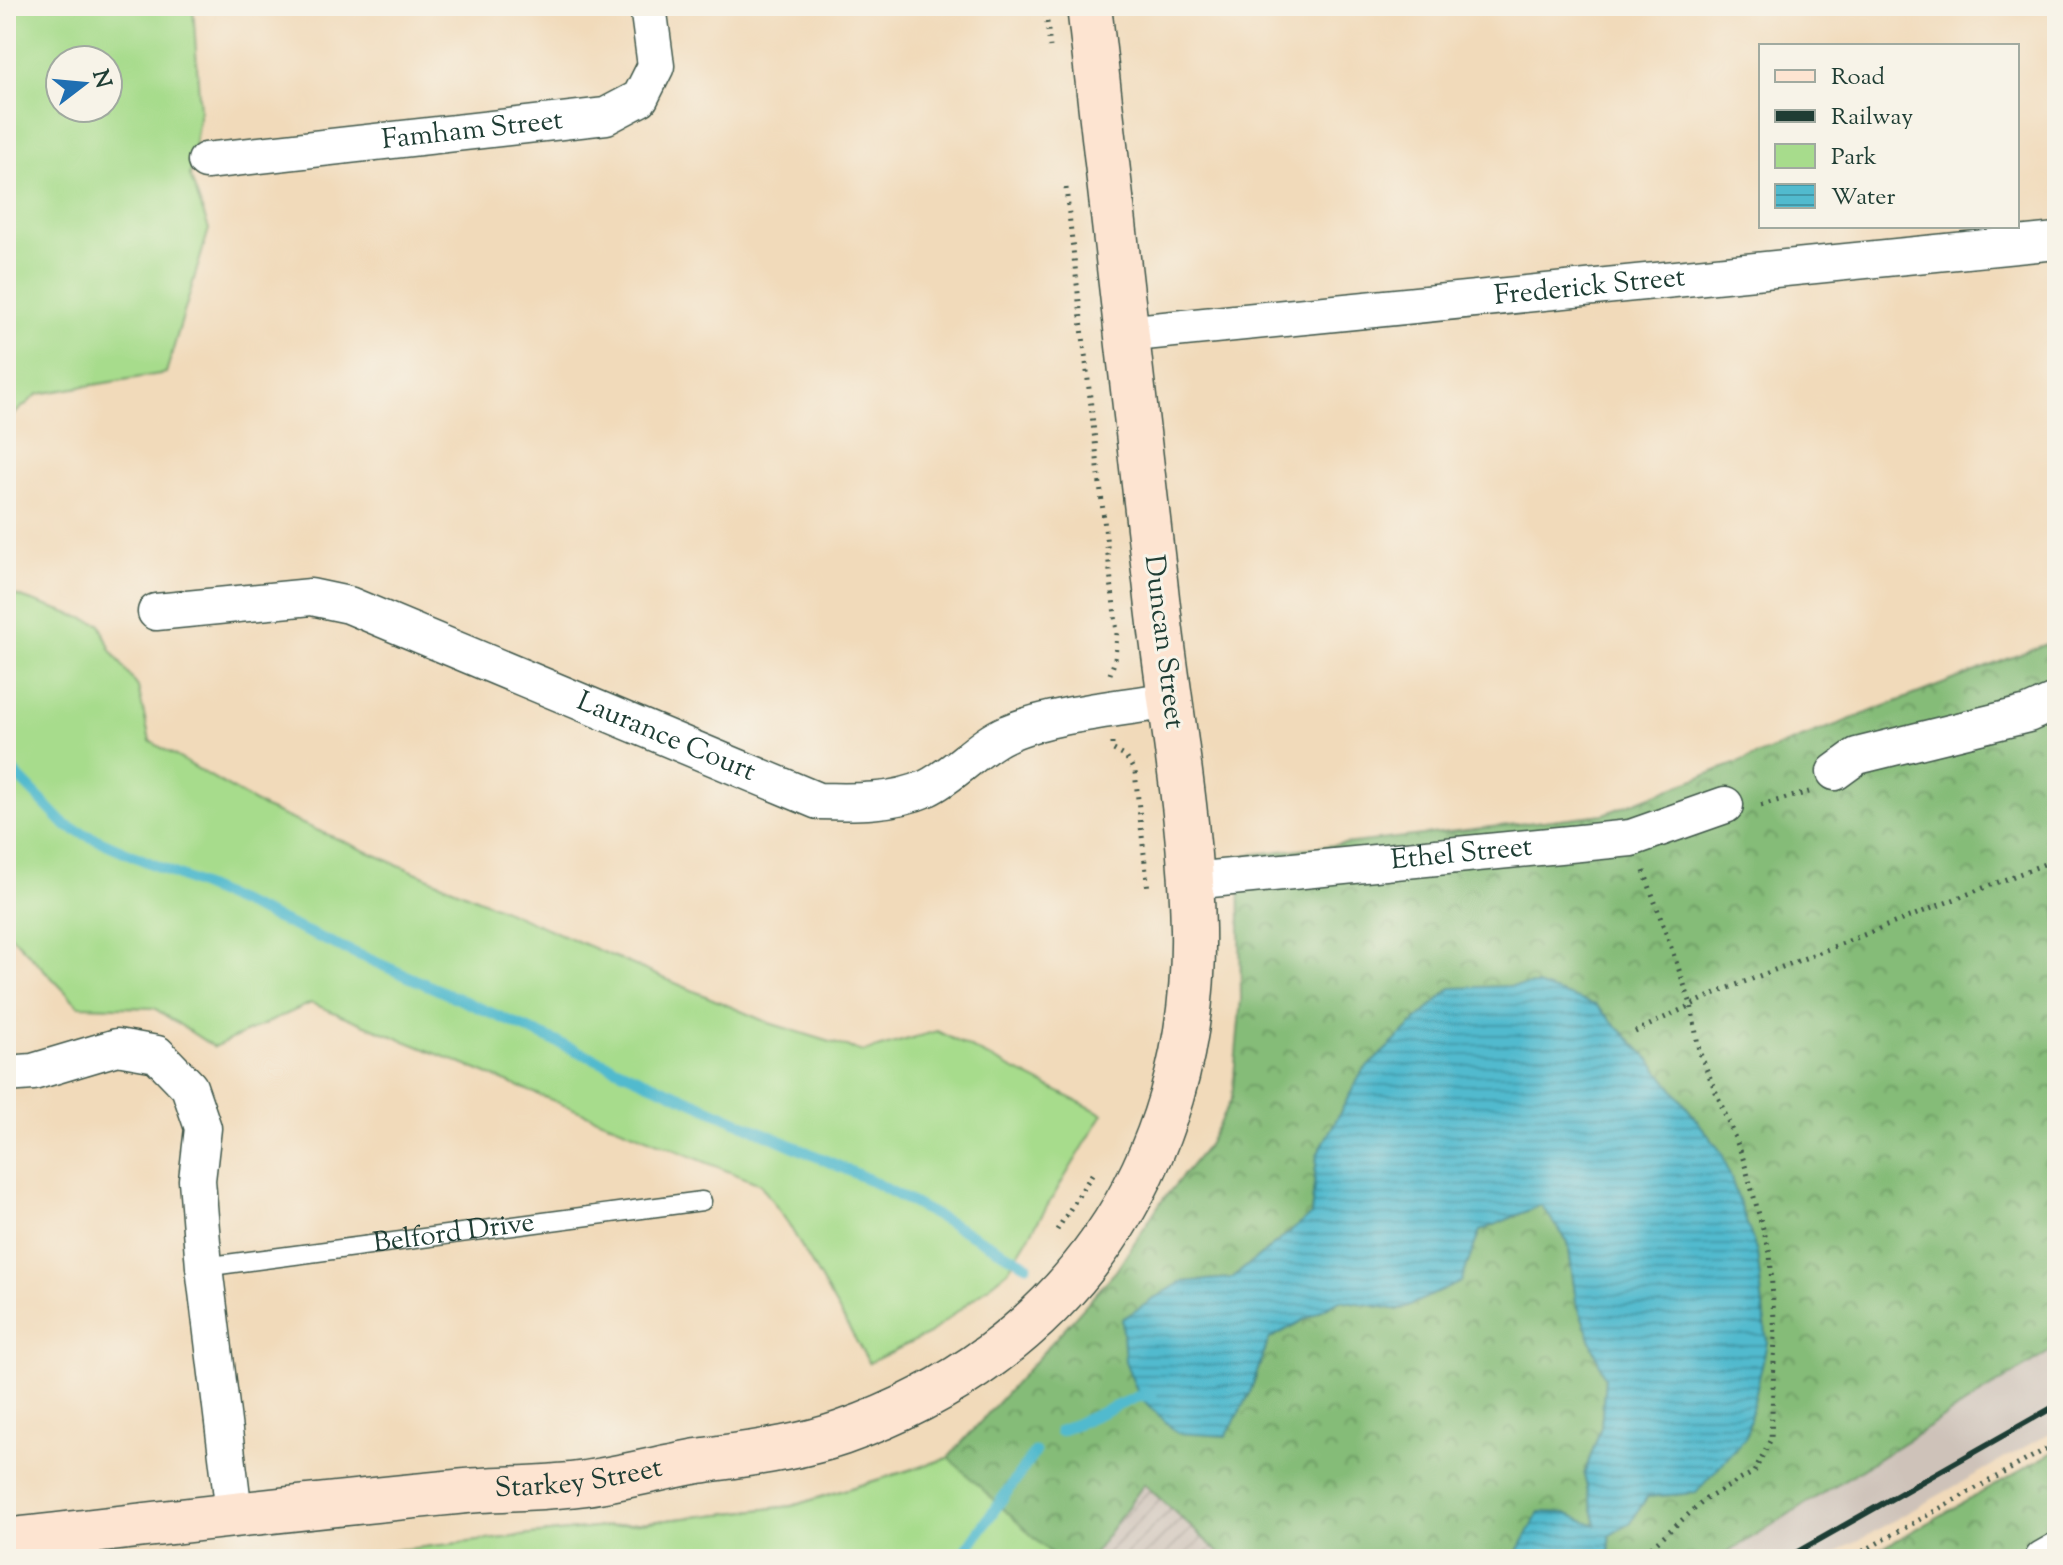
<svg xmlns="http://www.w3.org/2000/svg" width="2063" height="1565" viewBox="0 0 2063 1565" font-family="'Sorts Mill Goudy',serif">
  <style>
    .industrial { fill: url(#industrial-furrows) }
    .railway { fill: #cec2b9 }
    .forest { fill: url(#forest-crowns); stroke: #527c56; stroke-width: 2 }
    .green { fill: #a7dc8c; stroke: #638c60; stroke-width: 2; fill-rule: evenodd }
    .water { fill: url(#water-rules); stroke: #387c81; stroke-width: 2 }
    .lines { fill: none; stroke-linecap: round; stroke-linejoin: round }
    .stream { stroke: #51bace; stroke-width: 11 }
    .lane-casing { stroke: #3e5548; stroke-width: 21 }
    .street-casing { stroke: #3e5548; stroke-width: 39 }
    .secondary-casing { stroke: #3e5548; stroke-width: 47 }
    .path { stroke: #3e5548; stroke-width: 5; stroke-dasharray: 2 6; stroke-linecap: butt }
    .lane { stroke: #fff; stroke-width: 18 }
    .street { stroke: #fff; stroke-width: 36 }
    .secondary { stroke: #fde4d1; stroke-width: 44 }
    .rail { stroke: #1f3d34; stroke-width: 6 }
    .labels { text-anchor: middle; dominant-baseline: central; stroke-width: 6; stroke-linejoin: round; paint-order: stroke }
    .street-label { font-size: 28px; fill: #1f3d34; stroke: #f7f3e8 }
  </style>
  <defs>
    <pattern id="industrial-furrows" width="10" height="10" patternUnits="userSpaceOnUse" patternTransform="scale(2)"><rect width="10" height="10" fill="#cec2b9"/><path d="M-1 1l2-2M0 10L10 0M9 11l2-2" fill="none" stroke="#a79f97"/></pattern>
    <pattern id="forest-crowns" width="20" height="18" patternUnits="userSpaceOnUse" patternTransform="scale(2)"><rect width="20" height="18" fill="#85bc78"/><path d="M2 6a3 3 0 1 1 6 0M12 15a3 3 0 1 1 6 0" fill="none" stroke="#6c9a63"/></pattern>
    <pattern id="water-rules" width="6" height="5" patternUnits="userSpaceOnUse" patternTransform="scale(2)"><rect width="6" height="5" fill="#51bace"/><path d="M0 2.5h6" fill="none" stroke="#4398a8"/></pattern>
  </defs>
  <rect width="100%" height="100%" fill="#f7f3e8"/>
  <filter id="ink" filterUnits="userSpaceOnUse"><feTurbulence type="fractalNoise" baseFrequency=".0125" numOctaves="2"/><feDisplacementMap in="SourceGraphic" scale="16" xChannelSelector="R" yChannelSelector="G"/><feConvolveMatrix kernelMatrix="1 2 1 2 8 2 1 2 1" color-interpolation-filters="sRGB"/></filter>
  <filter id="wash" filterUnits="userSpaceOnUse"><feTurbulence type="fractalNoise" baseFrequency=".006" numOctaves="4" result="noise"/><feDisplacementMap in="SourceGraphic" scale="32" xChannelSelector="R" yChannelSelector="G"/><feGaussianBlur stdDeviation="1.8" result="paint"/><feColorMatrix in="noise" values="0 0 0 0 0 0 0 0 0 0 0 0 0 0 0 0 0 1.4 0 .05"/><feComposite in="paint" operator="in"/></filter>
  <g filter="url(#wash)">
    <rect width="100%" height="100%" fill="#f1daba"/>
    <path class="industrial" d="M1144,1484L1226,1559H1090Z"/>
    <path class="railway" d="M2057,1328V1429L1825,1559H1666Z"/>
    <g class="forest">
      <path d="M2057,640V1347L1717,1559H1611L1609,1536L1631,1522L1647,1497L1696,1493L1722,1153L1651,1061L1596,1005L1451,988L1362,1072L1317,1155L1311,1215L1232,1278L1181,1282L1249,1395L1269,1339L1340,1300L1399,1310L1460,1282L1480,1231L1541,1205L1568,1242L1576,1301L1605,1378L1601,1427L1584,1475L1596,1526L1565,1513L1539,1512L1517,1559H1226L1144,1484L1090,1559H316L792,1506L948,1458L1116,1271L1160,1203L1208,1145L1232,1098L1241,999L1239,856L1604,814Z"/>
      <path d="M2057,1450V1559H1863L2034,1463Z"/>
    </g>
    <g class="green">
      <path d="M6,6H193L200,111L190,176L209,229L166,373L38,394L6,421ZM60,60H108V108H60Z"/>
      <path d="M6,592L100,624L111,650L138,687L150,741L265,808L769,1023L863,1052L937,1031L1103,1114L1008,1271L929,1334L869,1363L788,1223L760,1184L311,1003L214,1047L154,1008L79,1006L6,930Z"/>
      <path d="M949,1458L1057,1559H316L792,1506Z"/>
    </g>
    <path class="water" d="M1537,985L1596,1005L1651,1061L1722,1153L1757,1252L1767,1343L1746,1437L1696,1493L1647,1497L1631,1522L1609,1536L1611,1559H1517L1516,1555L1539,1512L1565,1513L1596,1525L1584,1475L1601,1427L1605,1378L1576,1301L1568,1242L1541,1205L1480,1231L1461,1282L1399,1310L1340,1300L1269,1339L1249,1395L1226,1436L1177,1433L1139,1396L1125,1361L1122,1319L1181,1282L1232,1278L1311,1215L1317,1155L1362,1072L1451,988Z"/>
    <g class="lines">
      <g class="stream">
        <path d="M6,764L66,826L868,1179L1027,1265"/>
        <path d="M1060,1431L1139,1396H1152"/>
        <path d="M960,1559L1035,1452"/>
      </g>
    </g>
  </g>
  <g filter="url(#ink)">
    <g class="lines">
      <g class="lane-casing">
        <g id="lane">
          <path id="s1" d="M204,1267L702,1201"/>
        </g>
      </g>
      <g class="street-casing">
        <g id="street">
          <path id="s2" d="M206,161L606,116L640,98L656,66L648,6"/>
          <path id="s3" d="M1124,334L2057,241"/>
          <path id="s4" d="M156,612L311,597L349,605L818,801C854,802 893,803 927,788C956,774 979,745 1008,733C1051,714 1123,708 1171,700"/>
          <path d="M1835,772L1857,756L2028,714L2057,701"/>
          <path id="s5" d="M1191,881L1631,838L1725,805"/>
          <path d="M6,1074L33,1072L117,1047L157,1054L189,1087L203,1128L197,1180L204,1267L234,1513"/>
          <path d="M2043,1559L2057,1551"/>
        </g>
      </g>
      <g class="secondary-casing">
        <g id="secondary">
          <path id="s6" d="M6,1541C156,1524 306,1506 456,1492C496,1488 537,1489 578,1484C618,1479 658,1468 698,1461C745,1454 796,1449 842,1433C1066,1355 1197,1166 1193,929C1191,815 1168,702 1156,589C1134,395 1110,201 1089,6"/>
        </g>
      </g>
      <g class="path">
        <path d="M1045,6L1050,47"/>
        <path d="M1066,188L1117,633L1115,660L1110,674"/>
        <path d="M1112,743V749L1126,757L1135,772L1148,890"/>
        <path d="M1761,805L1809,792"/>
        <path d="M1635,1032L1716,993L2057,859"/>
        <path d="M1057,1230L1094,1171"/>
        <path d="M1630,1550L1644,1553L1706,1499L1754,1472L1771,1439L1775,1336L1770,1253L1742,1155L1699,1051L1691,1004L1644,871"/>
        <path d="M1849,1559L2057,1443"/>
      </g>
      <use href="#lane" class="lane"/>
      <use href="#street" class="street"/>
      <use href="#secondary" class="secondary"/>
      <path class="rail" d="M1785,1559L2057,1405"/>
    </g>
  </g>
  <g class="labels">
    <g class="street-label">
      <text stroke="none"><textPath href="#s2" startOffset="268">Famham Street</textPath></text>
      <text stroke="none"><textPath href="#s3" startOffset="468">Frederick Street</textPath></text>
      <text transform="translate(1163 642) rotate(83)">Duncan Street</text>
      <text stroke="none"><textPath href="#s4" startOffset="538">Laurance Court</textPath></text>
      <text stroke="none"><textPath href="#s5" startOffset="272">Ethel Street</textPath></text>
      <text stroke="none"><textPath href="#s1" startOffset="252">Belford Drive</textPath></text>
      <text stroke="none"><textPath href="#s6" startOffset="576">Starkey Street</textPath></text>
    </g>
  </g>
  <rect width="2063" height="1565" fill="none" stroke="#f7f3e8" stroke-width="32"/>
  <rect x="1759" y="44" width="260" height="184" fill="#f7f3e8" stroke="#a1aaa0" stroke-width="2"/>
  <rect x="1775" y="70" width="40" height="12" fill="#fde4d1" stroke="#a1aaa0" stroke-width="2"/>
  <text x="1831" y="84" font-size="24" fill="#1f3d34">Road</text>
  <rect x="1775" y="110" width="40" height="12" fill="#1f3d34" stroke="#a1aaa0" stroke-width="2"/>
  <text x="1831" y="124" font-size="24" fill="#1f3d34">Railway</text>
  <rect x="1775" y="144" width="40" height="24" fill="#a7dc8c" stroke="#a1aaa0" stroke-width="2"/>
  <text x="1831" y="164" font-size="24" fill="#1f3d34">Park</text>
  <rect x="1775" y="184" width="40" height="24" fill="url(#water-rules)" stroke="#a1aaa0" stroke-width="2"/>
  <text x="1831" y="204" font-size="24" fill="#1f3d34">Water</text>
  <g transform="translate(84 84) rotate(74)"><circle r="38" fill="#f7f3e8" stroke="#a1aaa0" stroke-width="2"/>
  <path d="M0-6L14 30L0 20L-14 30Z" fill="#1f6fb2"/>
  <text y="-12" font-size="22" font-weight="bold" text-anchor="middle" fill="#1f3d34">N</text>
  </g>
</svg>
